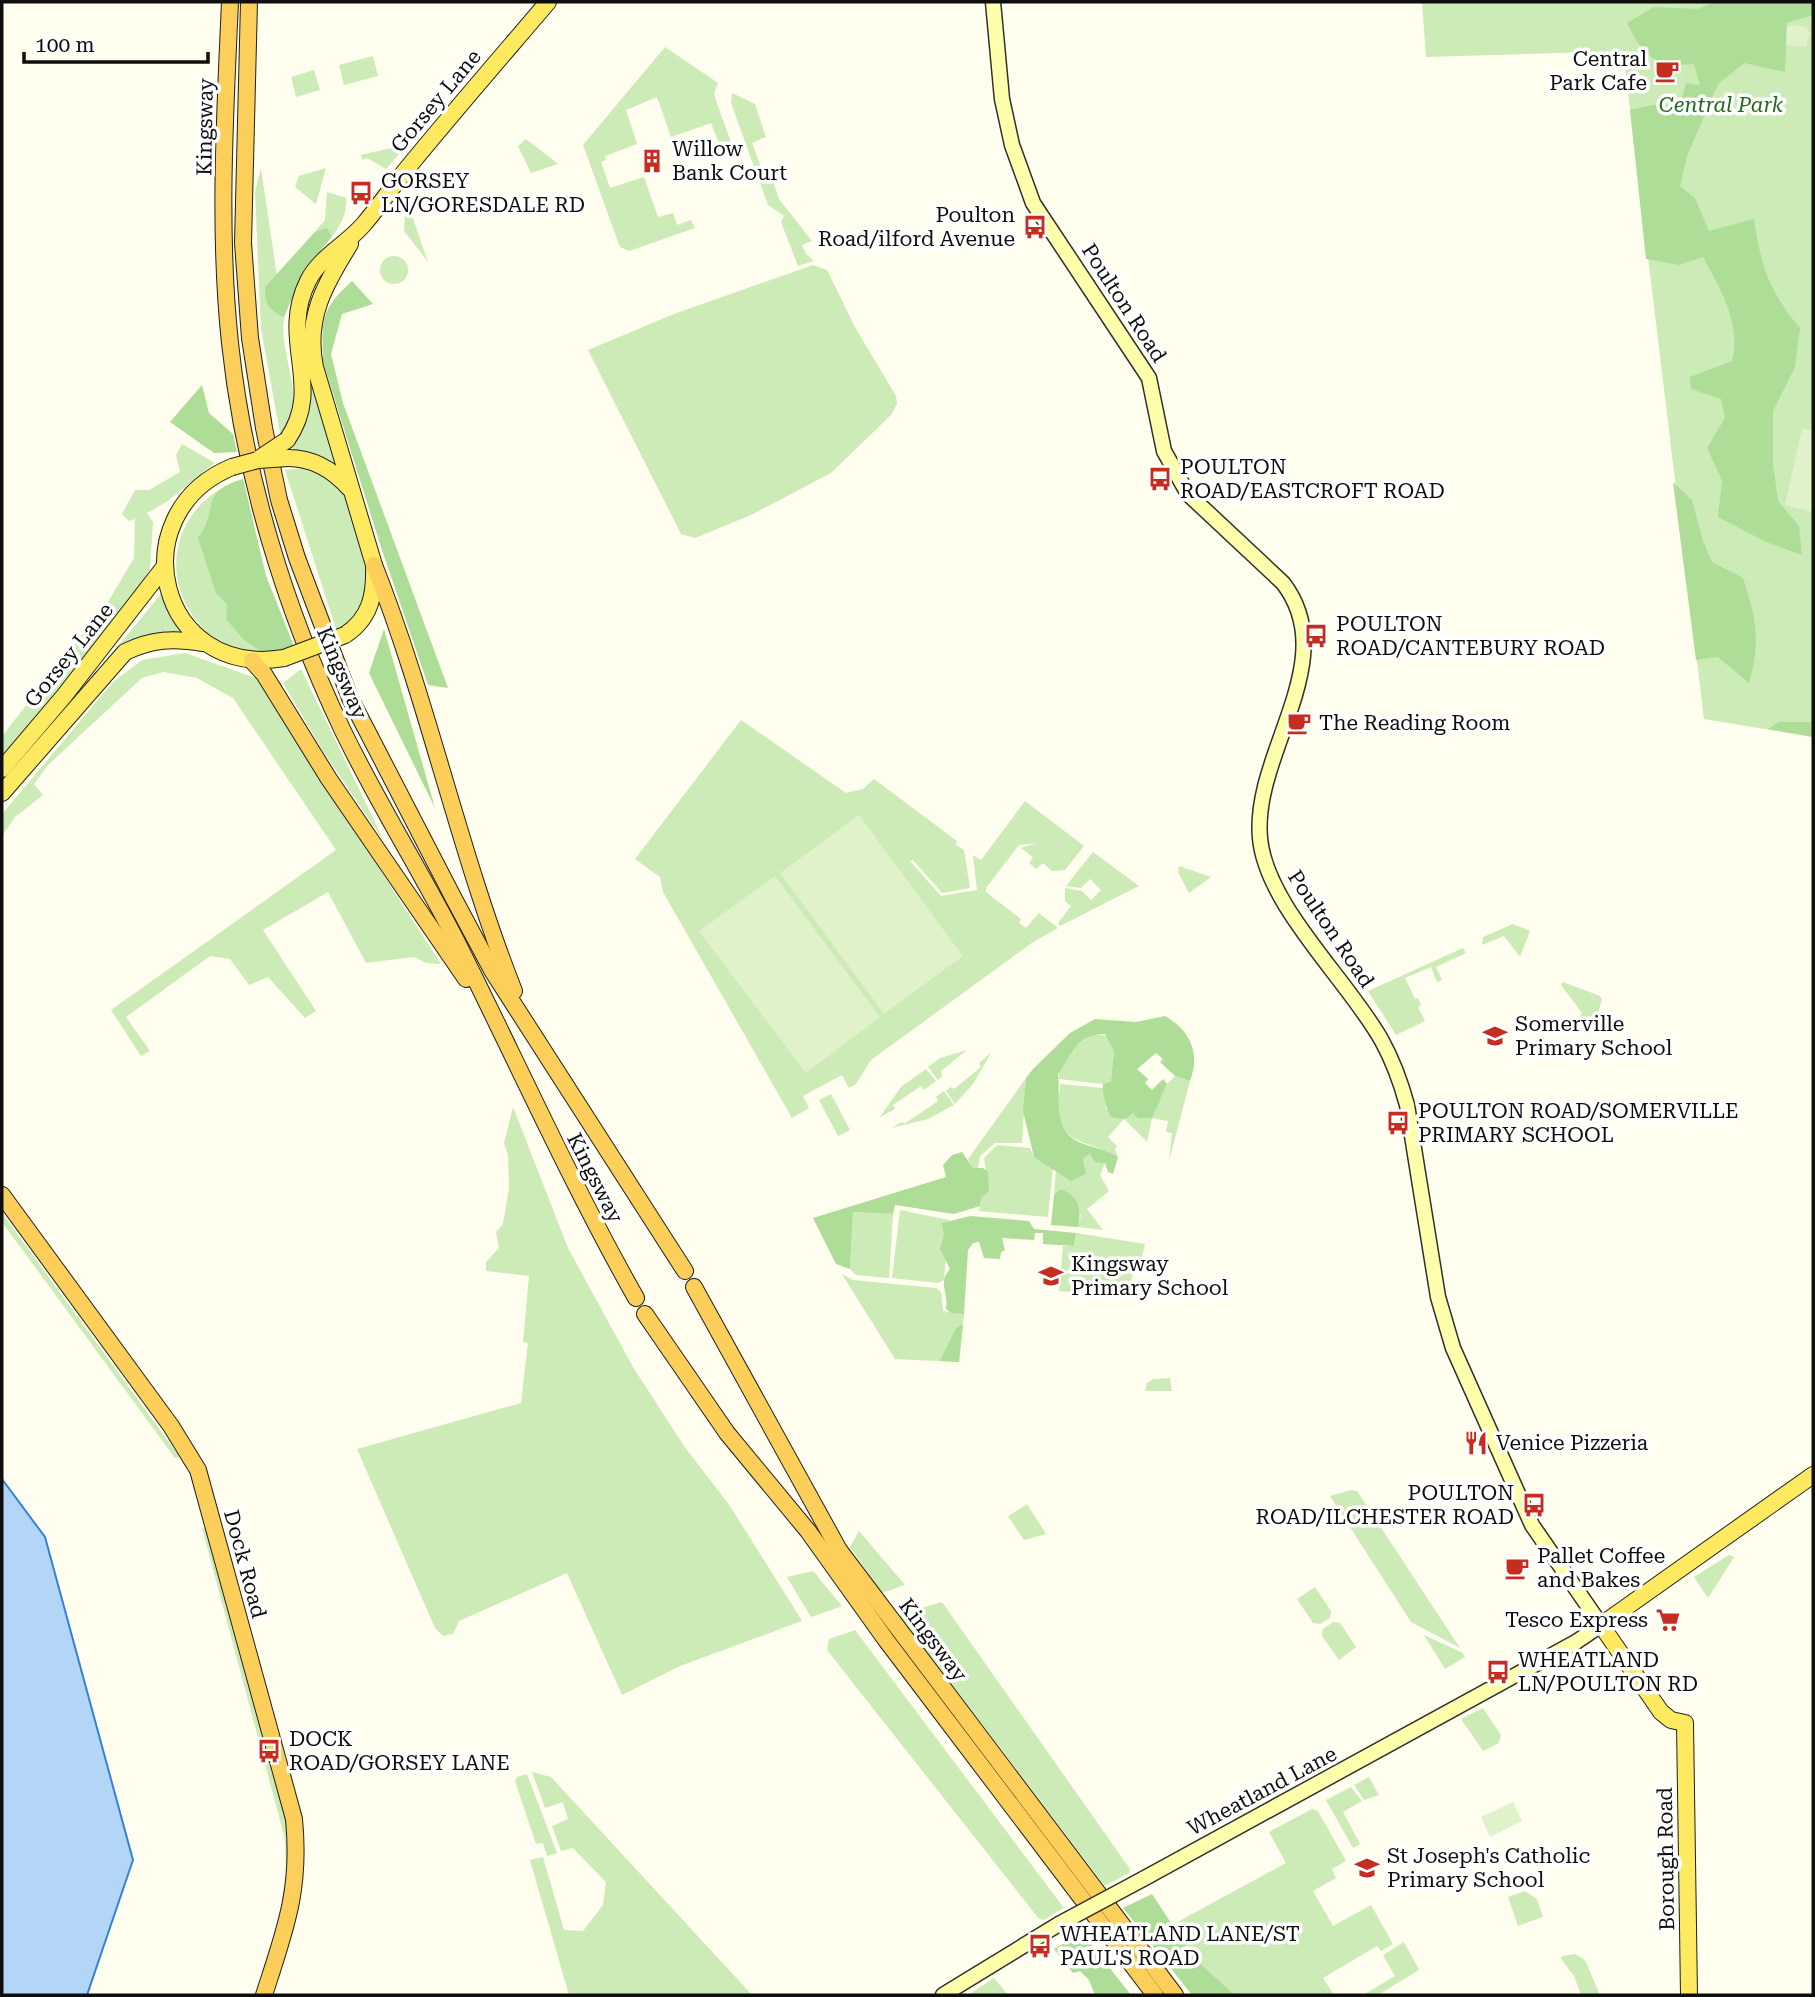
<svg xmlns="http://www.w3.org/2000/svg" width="1815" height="1997" viewBox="0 0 1815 1997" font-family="'Roboto Serif',serif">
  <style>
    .green { fill: #ccebb7 }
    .forest { fill: #addd96 }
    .pitch { fill: #dff2c9 }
    .water { fill: #b2d5f8; stroke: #3681d2; stroke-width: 2 }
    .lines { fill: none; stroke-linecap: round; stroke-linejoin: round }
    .secondary-casing { stroke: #303030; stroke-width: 17 }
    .primary-casing { stroke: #1f1f1f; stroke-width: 18 }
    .trunk-casing { stroke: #1f1f1f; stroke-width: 18 }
    .secondary { stroke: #feffaa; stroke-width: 14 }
    .primary { stroke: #fdea61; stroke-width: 16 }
    .trunk { stroke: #fcce5a; stroke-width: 16 }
    .secondary-bridge-casing { stroke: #303030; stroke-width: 17; stroke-linecap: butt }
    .primary-bridge-casing { stroke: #1f1f1f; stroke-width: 18; stroke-linecap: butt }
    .secondary-bridge { stroke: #feffaa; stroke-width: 14 }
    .primary-bridge { stroke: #fdea61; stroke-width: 16 }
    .labels { text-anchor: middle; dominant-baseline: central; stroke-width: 7; stroke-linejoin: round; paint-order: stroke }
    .poi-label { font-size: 21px; fill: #0e0e0e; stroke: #fff; text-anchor: start }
    .street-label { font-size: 21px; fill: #0e0e0e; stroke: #fff }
    .park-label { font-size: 21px; font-style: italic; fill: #22691b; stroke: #fff }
  </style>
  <rect width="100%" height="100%" fill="#fffeef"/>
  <g class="green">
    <path d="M1422,2H1813V737L1704,719L1623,51L1426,57Z"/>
    <path d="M665,47L718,83L714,93L716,101L735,153L714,159L709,144L718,141L711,123L671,137L657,97L626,110L637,144L605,156L606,160L601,162L610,188L644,177L658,217L673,213L677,225L691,220L695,228L629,251L620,247L583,145Z"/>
    <path d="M373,56L378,76L344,85L339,65Z"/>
    <path d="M314,70L320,90L296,97L291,77Z"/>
    <path d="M732,93L755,104L766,137L752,143L764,175H771L779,199L812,241L802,245L806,254L814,261L798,266L781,222L784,216L768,205L731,103Z"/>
    <path d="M526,139L558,164L531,173L518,146Z"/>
    <path d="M408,144L386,169L367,158L362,160L361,155Z"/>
    <path d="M261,168L277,276L325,220L327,192L346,198C349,229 317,249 302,274C294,287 289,300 285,314C275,353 312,400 280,433L261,329L255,192Z"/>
    <path d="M326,168L316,204L295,187L299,176Z"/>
    <path d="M410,210L428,262L404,231L405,216Z"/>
    <circle cx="394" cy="270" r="14"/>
    <path d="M813,265L827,270L856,329L896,396L897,404L891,415L831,473L751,515L695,538L681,534L588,350L674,314Z"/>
    <path d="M309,373L339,467L306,452L294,453L292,448C310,424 312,403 309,373Z"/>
    <path d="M182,444L215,463C191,480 173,501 147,513L153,522L150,569L132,599L2,758V736L108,602L134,558L135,519L129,521L122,514L135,490H149L180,472L176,455Z"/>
    <path d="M304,468L327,477L346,496L370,572L363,612L337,632L285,470Z"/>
    <path d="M243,479L266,576L295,649C277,650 255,654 236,651C225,649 210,636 202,627C154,575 176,500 243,479Z"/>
    <path d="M161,594L185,635L114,651Z"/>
    <path d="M185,653L256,678L441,964L426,963L414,957L366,963L328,892L263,930L316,1011L305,1018L268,977L249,985L230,959L210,956L126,1017L150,1051L141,1056L111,1010L336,850L233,698L197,678L163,672L142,678L48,765L34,784L43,795L15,817L2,836V814L113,682L142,660Z"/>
    <path d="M301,669L385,843L323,751L283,683Z"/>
    <path d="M741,720L846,793L863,789L874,779L957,841L956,845L964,850L970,888L942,893L913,860L910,861L941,896L977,890L973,855L981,860L1025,801L1084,846L1065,870L1052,871L1043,863L1036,869L1029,863L1033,857L1021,848L1036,843L1019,845L986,888V892L1021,919L1019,923L1026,928L1039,913L1058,928L1033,942L871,1060L856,1084L849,1088L842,1075L803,1096L809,1108L792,1118L663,892L660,877L635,859Z"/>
    <path d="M1093,852L1139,886L1060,926L1058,923L1071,906L1065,901V888L1082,891L1091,900L1101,890L1090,879L1081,888L1066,886Z"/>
    <path d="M1179,866L1211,877L1189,893L1178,872Z"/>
    <path d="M1513,924L1530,931L1520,957L1504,936L1482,945L1483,937Z"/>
    <path d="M1463,948L1466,953L1436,967L1442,980L1437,982L1431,967L1405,978L1415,999L1418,998L1421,1005L1418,1007L1425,1021L1396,1035L1368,991Z"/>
    <path d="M1563,982L1600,996L1602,1000L1590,1035L1579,1017L1582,1013L1561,985Z"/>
    <path d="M1093,1034L1109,1036L1114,1051L1111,1081L1103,1084L1059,1079C1057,1061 1077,1042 1093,1034Z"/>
    <path d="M967,1050L941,1071L942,1076L938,1080L928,1067L940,1058Z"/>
    <path d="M991,1053L973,1084L955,1104L946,1091L951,1087L954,1089L981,1067L979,1063Z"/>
    <path d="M926,1069L936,1081L924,1090L921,1086L893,1105L895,1109L880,1117L901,1087Z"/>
    <path d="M1175,1076L1190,1081L1169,1161L1172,1133L1166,1132L1168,1121L1152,1118L1147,1142L1124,1119L1108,1137L1117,1146L1115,1149L1118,1157C1090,1139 1055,1147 1058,1100C1058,1094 1061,1090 1060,1084L1103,1088L1106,1109L1152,1117L1167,1084Z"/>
    <path d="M1026,1078L1022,1143H995L980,1156L978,1168L973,1169L968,1159Z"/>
    <path d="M944,1091L954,1105L928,1119L891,1128L902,1122L904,1124L938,1101L936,1097Z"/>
    <path d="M831,1094L850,1130L838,1136L819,1100Z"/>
    <path d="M513,1107L568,1248L633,1367L684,1446L730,1506L802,1621L680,1666L622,1695L567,1573L459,1621L453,1634L443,1636L435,1628L357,1449L521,1403L528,1343L523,1342L529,1276L486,1271V1262L499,1248L496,1232L503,1224L509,1188L508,1155L504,1143Z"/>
    <path d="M997,1145L1030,1148L1034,1157L1053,1167L1048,1217L979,1211L981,1198L989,1191L984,1158Z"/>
    <path d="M1091,1154L1105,1163L1100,1175L1109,1191L1087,1209L1103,1230L1078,1227L1081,1215L1060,1189L1054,1195L1056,1169L1062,1172L1085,1165L1082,1157Z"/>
    <path d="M900,1210L949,1220L944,1280L938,1283L892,1278Z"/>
    <path d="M853,1212L893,1214L889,1278L856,1275L850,1269Z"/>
    <path d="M2,1213L179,1456L175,1458L2,1222Z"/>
    <path d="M1076,1233L1145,1244L1138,1273H1133L1130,1285L1072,1280L1071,1284L1081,1285V1293L1059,1291L1063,1246H1074Z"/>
    <path d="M842,1274L853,1280L936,1288L941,1292L943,1311L964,1314L959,1362L895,1359Z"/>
    <path d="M1086,1285L1133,1290L1132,1295L1084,1294Z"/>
    <path d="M1170,1378L1172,1391H1145L1147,1383L1153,1379Z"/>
    <path d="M1351,1490L1357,1491L1460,1648L1411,1622L1330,1496Z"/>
    <path d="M1027,1504L1046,1534L1024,1540L1008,1516Z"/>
    <path d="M202,1528H207L290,1838L285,1909L281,1908L286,1873L285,1839Z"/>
    <path d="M859,1531L905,1585L882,1593L850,1547Z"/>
    <path d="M1729,1555L1734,1557L1708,1598L1694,1577Z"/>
    <path d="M813,1571L842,1606L811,1617L787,1577Z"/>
    <path d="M1315,1587L1331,1611L1330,1618L1320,1624L1313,1623L1297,1599Z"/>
    <path d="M942,1602L1130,1869L1129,1873L1105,1886L899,1615Z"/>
    <path d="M1333,1622L1340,1623L1356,1647L1339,1660L1322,1636L1323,1629Z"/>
    <path d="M855,1630L1064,1908L1044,1920L1039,1919L827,1650L829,1639Z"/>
    <path d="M1424,1635L1463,1653L1465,1657L1445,1669Z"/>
    <path d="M1483,1708L1501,1735L1499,1743L1483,1751L1461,1719Z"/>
    <path d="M1328,1754L1332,1764L1297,1785L1293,1779Z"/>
    <path d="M532,1772L551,1777L752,1995H569L530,1860L543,1857L564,1930L583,1931L603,1905L606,1882L573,1848L561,1851L552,1826L568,1819L563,1802L545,1808Z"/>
    <path d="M527,1774L557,1853L547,1856L543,1843L536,1844L515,1781L517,1777Z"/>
    <path d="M1369,1777L1379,1795L1364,1800L1354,1785Z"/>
    <path d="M1351,1787L1362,1801L1343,1812L1360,1844L1353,1848L1326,1800Z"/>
    <path d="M1312,1809L1318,1811L1346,1861L1332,1869L1336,1878L1313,1891L1333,1926L1371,1905L1393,1944L1381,1951L1377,1946L1323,1978L1334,1995H1235L1194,1958L1172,1925L1286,1863L1269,1832Z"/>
    <path d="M1525,1891L1537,1899L1543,1917L1518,1926L1508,1897Z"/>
    <path d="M1404,1942L1419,1970L1378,1995H1363L1395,1976L1383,1955Z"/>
    <path d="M1575,1954L1585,1960L1600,1995H1581L1574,1976L1561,1959L1562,1956Z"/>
    <path d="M994,1978L1008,1995H968Z"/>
  </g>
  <g class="forest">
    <path d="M1714,2H1813V15L1787,23L1785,72L1744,63L1718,84L1687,156L1680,186L1695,198L1709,231L1754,219C1761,267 1769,291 1800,328L1795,367L1773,411V464L1778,501L1799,526L1802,555L1766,542L1718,517L1722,480L1707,448L1725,418L1721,399L1691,389L1690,377L1732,361C1742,325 1720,288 1703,257L1679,265L1646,259L1630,110L1653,105L1680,106L1686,83L1700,85L1694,64C1655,67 1644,58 1627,23L1654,7L1698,9Z"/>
    <path d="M327,228L332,236L303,273L284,317C270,311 264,304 265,287L315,232Z"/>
    <path d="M352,281L373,304L342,314L331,354L343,403L448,688L428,685L381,547L323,362C322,320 320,310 352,281Z"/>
    <path d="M202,385L209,413L233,434L237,452L214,453L170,422Z"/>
    <path d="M243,479L266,576L295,649L267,655L244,640L226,619L227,604L216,593L198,538C221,507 197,493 243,479Z"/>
    <path d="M1673,482L1692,500L1703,541L1712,562L1743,578C1756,617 1761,643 1749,683L1718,657L1696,660Z"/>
    <path d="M384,629L435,808L369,673Z"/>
    <path d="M1779,722H1813V737L1768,729Z"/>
    <path d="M1165,1016C1190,1030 1201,1054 1190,1081L1175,1076L1160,1062L1163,1059L1156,1053L1137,1069L1148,1079L1145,1083L1152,1090L1163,1079L1167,1084L1152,1118H1138L1133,1113L1125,1119L1111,1117C1106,1109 1102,1093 1103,1084L1111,1081L1114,1051L1105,1034C1075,1034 1073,1054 1058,1074C1061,1098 1051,1131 1081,1143C1094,1148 1106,1149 1118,1157L1113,1174L1108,1172L1105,1163L1095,1162L1090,1154L1083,1158L1086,1174L1071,1181L1034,1157L1023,1111L1026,1078L1033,1069L1070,1033L1095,1019L1136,1022Z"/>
    <path d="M962,1152L973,1168H983L988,1172L989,1191L981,1198L980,1206L954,1214L895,1205L893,1214L853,1212L850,1269L836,1264L813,1218L946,1177L943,1165L952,1155Z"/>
    <path d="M1060,1189C1079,1195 1082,1210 1078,1227L1051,1225L1054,1195Z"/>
    <path d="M970,1216L1029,1221L1034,1229L1076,1233L1074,1246L1043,1244V1233H1035L1034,1240L1002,1238L1005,1250L1001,1252L1000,1259L984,1258L979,1242L973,1243L968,1250L964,1314L951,1313L946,1309C949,1293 937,1283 950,1269L940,1249L944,1235L942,1223Z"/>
    <path d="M963,1324L959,1362L940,1361L956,1328Z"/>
    <path d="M1152,1894L1194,1958L1235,1995H1192L1123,1908Z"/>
    <path d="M1082,1933L1131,1995H1095L1089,1980L1080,1971L1073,1973L1054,1949Z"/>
  </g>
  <g class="pitch">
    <path d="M1797,25L1806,27L1810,33L1806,47L1786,45L1787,26Z"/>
    <path d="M1802,428L1813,431V512L1785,505Z"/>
    <path d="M859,815L963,956L884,1014L780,873Z"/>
    <path d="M775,876L880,1017L806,1073L699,931Z"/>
    <path d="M1513,1802L1522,1821L1490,1837L1481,1817Z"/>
  </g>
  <path class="water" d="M2,1479L45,1537L133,1860L87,1995H2Z"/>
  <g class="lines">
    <g class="secondary-casing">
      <g id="secondary">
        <path d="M993,2L1002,99L1012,145L1033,203L1149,378L1164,451L1188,494L1283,583C1343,661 1252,753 1260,838C1266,906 1349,981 1382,1041C1393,1061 1401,1083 1407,1105L1438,1297L1453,1348L1532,1525L1601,1625L1576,1642L1143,1879"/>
        <path d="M943,1995L1059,1924"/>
      </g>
    </g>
    <g class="primary-casing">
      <g id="primary">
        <path d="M287,440C325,386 278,341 308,281C320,257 347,244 364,224C380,205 394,184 410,165C455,110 502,56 548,2"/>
        <path d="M288,458C313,458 332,469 349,488"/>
        <path d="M232,467C119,514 158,679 284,658"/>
        <path d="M345,635C371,618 375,594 374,565L315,367C305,318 325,284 350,244"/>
        <path d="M2,769L64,696L165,566"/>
        <path d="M2,793L125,652C152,639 173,638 203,643"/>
        <path d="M1689,1995L1685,1723L1671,1720L1661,1712L1601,1625L1813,1475"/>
      </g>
    </g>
    <g class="trunk-casing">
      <g id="trunk">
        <path d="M230,2C225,115 218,230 230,343C244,475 285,609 342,729C377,802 421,871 458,944C517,1062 571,1183 636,1298"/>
        <path d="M249,2L243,243L250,338L264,428L279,500L297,558L350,698L453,897L493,972L685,1271"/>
        <path d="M374,565C429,704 459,852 514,991"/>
        <path d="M252,661L264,674L329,779L466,979"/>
        <path d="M2,1195L171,1426L198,1470L294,1819C301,1890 285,1930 264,1995"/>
        <path d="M694,1287L839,1550L1175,1995"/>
        <path d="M645,1314L727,1433L808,1531L886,1640L1155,1995"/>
      </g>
    </g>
    <use href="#secondary" class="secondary"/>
    <use href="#primary" class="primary"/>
    <use href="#trunk" class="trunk"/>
    <g class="secondary-bridge-casing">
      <path id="secondary-bridge" d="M1059,1924L1143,1879"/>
    </g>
    <g class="primary-bridge-casing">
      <g id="primary-bridge">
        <path d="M260,458L287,440"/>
        <path d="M232,467L258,460L288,458"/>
        <path d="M284,658L345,635"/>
      </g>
    </g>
    <use href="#secondary-bridge" class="secondary-bridge"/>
    <use href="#primary-bridge" class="primary-bridge"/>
  </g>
  <defs>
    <g id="cafe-bare" transform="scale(1.89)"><path d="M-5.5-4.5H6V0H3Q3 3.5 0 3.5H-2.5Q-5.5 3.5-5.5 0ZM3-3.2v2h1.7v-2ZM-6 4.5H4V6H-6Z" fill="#c42d20" stroke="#fff" stroke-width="2.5" paint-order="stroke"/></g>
    <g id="building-bare" transform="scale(1.89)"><path d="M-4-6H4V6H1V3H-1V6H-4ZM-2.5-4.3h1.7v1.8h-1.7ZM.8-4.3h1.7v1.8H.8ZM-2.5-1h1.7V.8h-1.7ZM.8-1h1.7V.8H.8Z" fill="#c42d20" stroke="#fff" stroke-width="2.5" paint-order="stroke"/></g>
    <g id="bus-bare" transform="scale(1.89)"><path d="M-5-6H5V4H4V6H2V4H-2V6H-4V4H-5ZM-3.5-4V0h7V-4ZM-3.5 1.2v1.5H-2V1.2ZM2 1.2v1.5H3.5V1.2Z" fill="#c42d20" stroke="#fff" stroke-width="2.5" paint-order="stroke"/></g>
    <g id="school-bare" transform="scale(1.89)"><path d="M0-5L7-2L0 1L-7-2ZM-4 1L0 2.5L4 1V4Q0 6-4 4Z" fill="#c42d20" stroke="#fff" stroke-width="2.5" paint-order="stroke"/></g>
    <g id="restaurant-bare" transform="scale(1.89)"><path d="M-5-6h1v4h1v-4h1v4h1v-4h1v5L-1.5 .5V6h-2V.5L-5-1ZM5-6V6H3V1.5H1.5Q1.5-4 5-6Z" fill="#c42d20" stroke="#fff" stroke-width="2.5" paint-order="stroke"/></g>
    <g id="supermarket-bare" transform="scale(1.89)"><path d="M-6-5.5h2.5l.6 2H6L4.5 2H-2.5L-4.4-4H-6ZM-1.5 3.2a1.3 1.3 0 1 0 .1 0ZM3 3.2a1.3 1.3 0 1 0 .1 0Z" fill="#c42d20" stroke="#fff" stroke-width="2.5" paint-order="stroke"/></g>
  </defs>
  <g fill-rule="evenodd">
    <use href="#cafe-bare" x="1667" y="71"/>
    <use href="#building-bare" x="652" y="161"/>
    <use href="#bus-bare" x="361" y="193"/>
    <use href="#bus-bare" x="1035" y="227"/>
    <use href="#bus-bare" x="1160" y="479"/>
    <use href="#bus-bare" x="1316" y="636"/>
    <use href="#cafe-bare" x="1299" y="723"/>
    <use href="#school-bare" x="1495" y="1036"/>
    <use href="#bus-bare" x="1398" y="1123"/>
    <use href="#school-bare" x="1051" y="1276"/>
    <use href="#restaurant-bare" x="1476" y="1443"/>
    <use href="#bus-bare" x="1534" y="1505"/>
    <use href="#cafe-bare" x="1517" y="1568"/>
    <use href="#supermarket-bare" x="1668" y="1620"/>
    <use href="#bus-bare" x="1498" y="1672"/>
    <use href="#bus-bare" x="269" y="1751"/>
    <use href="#school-bare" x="1367" y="1868"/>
    <use href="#bus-bare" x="1040" y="1946"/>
  </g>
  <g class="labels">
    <g class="poi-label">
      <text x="1647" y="59" text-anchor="end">Central<tspan x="1647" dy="24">Park Cafe</tspan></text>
      <text x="672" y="149">Willow<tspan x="672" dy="24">Bank Court</tspan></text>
      <text x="381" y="181">GORSEY<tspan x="381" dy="24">LN/GORESDALE RD</tspan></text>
      <text x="1015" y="215" text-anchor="end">Poulton<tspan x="1015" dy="24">Road/ilford Avenue</tspan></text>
      <text x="1180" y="467">POULTON<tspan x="1180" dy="24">ROAD/EASTCROFT ROAD</tspan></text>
      <text x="1336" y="624">POULTON<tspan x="1336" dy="24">ROAD/CANTEBURY ROAD</tspan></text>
      <text x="1319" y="723">The Reading Room</text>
      <text x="1515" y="1024">Somerville<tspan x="1515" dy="24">Primary School</tspan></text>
      <text x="1418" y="1111">POULTON ROAD/SOMERVILLE<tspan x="1418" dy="24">PRIMARY SCHOOL</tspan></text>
      <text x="1071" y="1264">Kingsway<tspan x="1071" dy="24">Primary School</tspan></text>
      <text x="1496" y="1443">Venice Pizzeria</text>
      <text x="1514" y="1493" text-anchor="end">POULTON<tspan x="1514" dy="24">ROAD/ILCHESTER ROAD</tspan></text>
      <text x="1537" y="1556">Pallet Coffee<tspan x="1537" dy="24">and Bakes</tspan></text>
      <text x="1648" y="1620" text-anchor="end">Tesco Express</text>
      <text x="1518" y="1660">WHEATLAND<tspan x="1518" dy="24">LN/POULTON RD</tspan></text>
      <text x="289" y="1739">DOCK<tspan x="289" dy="24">ROAD/GORSEY LANE</tspan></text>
      <text x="1387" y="1856">St Joseph's Catholic<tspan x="1387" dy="24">Primary School</tspan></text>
      <text x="1060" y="1934">WHEATLAND LANE/ST<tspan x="1060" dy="24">PAUL'S ROAD</tspan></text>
    </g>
    <g class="street-label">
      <text transform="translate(436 101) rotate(-50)">Gorsey Lane</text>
      <text transform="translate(205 127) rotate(-89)">Kingsway</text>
      <text transform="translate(1124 303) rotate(57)">Poulton Road</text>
      <text transform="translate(69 655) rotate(-51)">Gorsey Lane</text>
      <text transform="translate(342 673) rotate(67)">Kingsway</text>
      <text transform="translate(1331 929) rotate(56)">Poulton Road</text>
      <text transform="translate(595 1178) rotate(63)">Kingsway</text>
      <text transform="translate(245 1564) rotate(75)">Dock Road</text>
      <text transform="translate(933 1640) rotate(53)">Kingsway</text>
      <text transform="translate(1262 1791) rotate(-28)">Wheatland Lane</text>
      <text transform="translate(1666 1859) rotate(-91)">Borough Road</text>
    </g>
    <g class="park-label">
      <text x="1721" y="105">Central Park</text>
    </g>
  </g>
  <rect width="1815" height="1997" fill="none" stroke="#0e0e0e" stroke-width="7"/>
  <path d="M24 52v10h184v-10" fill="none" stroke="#0e0e0e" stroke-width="3.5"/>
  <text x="35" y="52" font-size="21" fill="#0e0e0e" stroke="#ffffff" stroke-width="5" paint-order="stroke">100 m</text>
</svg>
